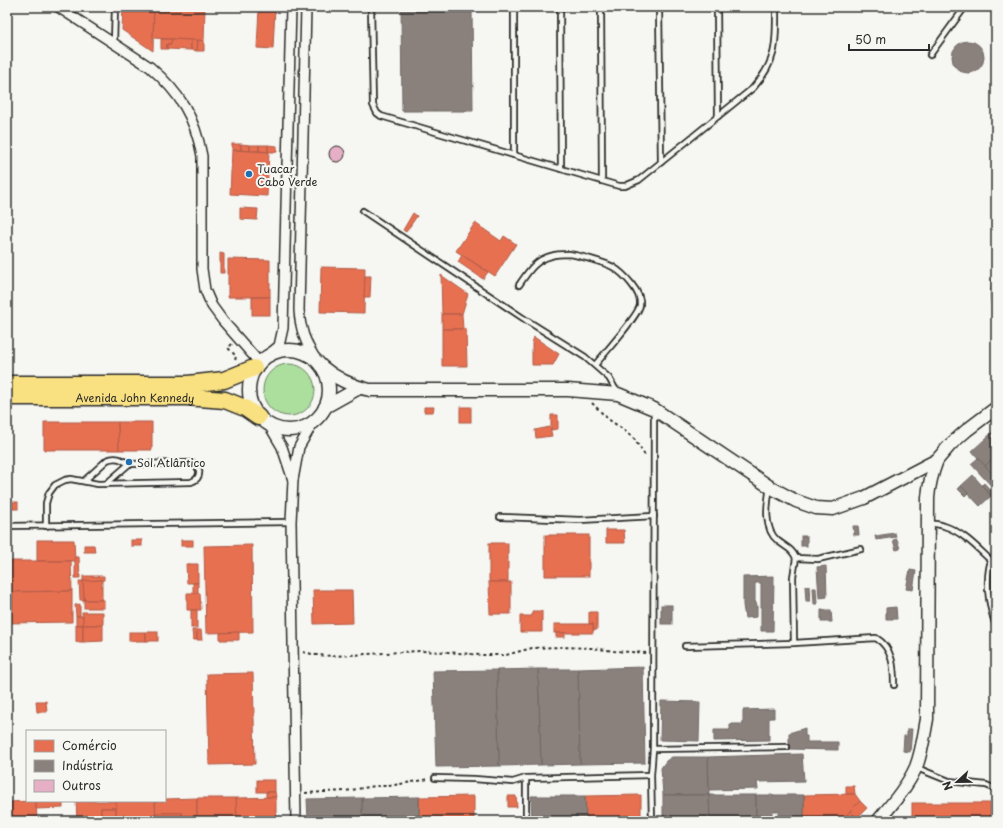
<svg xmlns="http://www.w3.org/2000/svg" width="1003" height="828" viewBox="0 0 1003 828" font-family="'Playpen Sans',sans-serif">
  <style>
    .green { fill: #acde9e; stroke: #6c8464 }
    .shops { fill: #e76f51; stroke: #af5b46 }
    .industry { fill: #8a817c; stroke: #6e6764 }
    .building { fill: #e6afc6; stroke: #2b2b2b }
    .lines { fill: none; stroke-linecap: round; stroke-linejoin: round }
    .lane-casing { stroke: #2b2b2b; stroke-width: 8 }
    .street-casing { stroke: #2b2b2b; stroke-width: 12 }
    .secondary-casing { stroke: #2b2b2b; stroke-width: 15 }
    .highway-casing { stroke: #2b2b2b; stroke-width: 19 }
    .path { stroke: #2b2b2b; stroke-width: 2; stroke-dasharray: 3 3; stroke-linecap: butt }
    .lane { stroke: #f6f6f2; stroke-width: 4.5 }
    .street { stroke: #f6f6f2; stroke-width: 9 }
    .secondary { stroke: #f6f6f2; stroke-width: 12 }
    .highway { stroke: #f9e181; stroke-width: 16 }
    .poi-dot { fill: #1f6fb2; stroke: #f6f6f2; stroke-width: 1.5 }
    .labels { text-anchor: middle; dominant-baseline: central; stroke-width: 4; stroke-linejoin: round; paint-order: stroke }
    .poi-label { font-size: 11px; fill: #2b2b2b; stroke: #f6f6f2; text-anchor: start }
    .street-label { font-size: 11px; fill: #2b2b2b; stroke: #f6f6f2 }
  </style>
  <rect width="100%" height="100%" fill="#f6f6f2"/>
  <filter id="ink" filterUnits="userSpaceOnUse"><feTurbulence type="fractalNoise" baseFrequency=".025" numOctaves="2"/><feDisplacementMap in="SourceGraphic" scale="8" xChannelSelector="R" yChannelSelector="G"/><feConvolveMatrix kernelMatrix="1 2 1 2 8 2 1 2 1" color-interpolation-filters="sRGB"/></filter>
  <g filter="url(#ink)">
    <circle class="green" cx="289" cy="390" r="26"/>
    <g class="shops">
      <path d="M123,7L154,8L153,51L122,30Z"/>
      <path d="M154,7H205L204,41L153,38Z"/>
      <path d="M259,7H275L273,49L257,48Z"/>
      <path d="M161,39H172L171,44H167V49H161Z"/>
      <path d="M172,39L191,40V50L167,49V44H171Z"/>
      <path d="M191,40H198L197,51L191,50Z"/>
      <path d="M198,40L204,41V51H197Z"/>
      <rect x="232" y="144" width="9" height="6"/>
      <path d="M241,144L250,145V151L241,150Z"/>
      <rect x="250" y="145" width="9" height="6"/>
      <path d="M259,145H268V152L259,151Z"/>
      <path d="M268,145L277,146V152H268Z"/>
      <path d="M232,150L269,152L267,196L230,194Z"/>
      <path d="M240,208L258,209L257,220L240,219Z"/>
      <path d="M413,213L417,216L406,232L403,230Z"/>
      <path d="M475,223L501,241L504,236L516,244L495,276L456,251Z"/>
      <path d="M220,253L224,254V273H220Z"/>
      <path d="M462,255L488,272L483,279L458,262Z"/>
      <path d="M228,259L270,260V297H228Z"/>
      <path d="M321,267L365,268L364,313L320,312Z"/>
      <path d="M441,275L468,294L462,314H442Z"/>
      <path d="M365,276H371L370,297H364Z"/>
      <rect x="252" y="297" width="18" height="18"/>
      <path d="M442,314H462L463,329H442Z"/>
      <path d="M442,329H466L467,366H442Z"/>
      <path d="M534,337L559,354L553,365H532V343Z"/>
      <path d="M424,407H434L433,412H424Z"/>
      <rect x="460" y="407" width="11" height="15"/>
      <path d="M551,415H558V429L551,430Z"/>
      <path d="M44,422H118L119,450H44Z"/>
      <path d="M118,422H152V450H119Z"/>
      <path d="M550,427L552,436L536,438L535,430Z"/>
      <rect x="11" y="502" width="7" height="7"/>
      <path d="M606,530H624L625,543H606Z"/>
      <rect x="545" y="535" width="44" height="41"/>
      <path d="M37,540H74L75,561H37Z"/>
      <rect x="131" y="540" width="11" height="6"/>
      <rect x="181" y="540" width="12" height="6"/>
      <rect x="489" y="543" width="19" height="39"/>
      <path d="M84,545H94L95,552H84Z"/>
      <path d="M252,545L253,632L206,633L204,546Z"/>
      <path d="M75,557H79L80,578H75Z"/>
      <path d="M7,561H71L72,591L7,592Z"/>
      <path d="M186,564H198V583H187Z"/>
      <path d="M83,576H104V580L83,581Z"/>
      <path d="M102,580V600H84L83,581Z"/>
      <path d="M79,581H83L84,600H80Z"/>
      <path d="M489,582H511V614H490Z"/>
      <rect x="193" y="583" width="5" height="10"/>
      <path d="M313,590H352L353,623L314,624Z"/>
      <path d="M72,591V622L7,623V592Z"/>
      <path d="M187,593H200L201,610H187Z"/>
      <rect x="84" y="600" width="20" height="8"/>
      <path d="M80,604V616H76L75,605Z"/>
      <rect x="191" y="610" width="6" height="18"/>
      <path d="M532,611H542V632H520V616H532Z"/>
      <path d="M82,612H103V625H83Z"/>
      <path d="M589,612H597V630H593V624H589Z"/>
      <rect x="76" y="616" width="7" height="9"/>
      <rect x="554" y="624" width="39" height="9"/>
      <rect x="76" y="625" width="7" height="17"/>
      <path d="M83,625H103V641L83,642Z"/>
      <path d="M192,630H197V640H193Z"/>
      <path d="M197,630H201L202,640H197Z"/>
      <rect x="129" y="632" width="17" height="9"/>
      <rect x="146" y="632" width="12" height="9"/>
      <path d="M239,632V640H220V633Z"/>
      <rect x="556" y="633" width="9" height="4"/>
      <path d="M253,673L255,764L209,765L207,674Z"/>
      <path d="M36,701H46L47,712H37Z"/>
      <rect x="257" y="780" width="18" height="12"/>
      <path d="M846,786H854L855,794H846Z"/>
      <path d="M266,792H275L276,797H266Z"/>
      <path d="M855,794L860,801L841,821H804V795Z"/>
      <path d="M641,795V821H586L585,796Z"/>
      <path d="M474,796V821H419V797Z"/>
      <path d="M508,796H516L517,807H508Z"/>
      <path d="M276,797V821H237L236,798Z"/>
      <path d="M197,798V821H182V813H155V801H165V799Z"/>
      <path d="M197,798H236L237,821H197Z"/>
      <path d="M36,801L37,821H7V802Z"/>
      <path d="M36,801H63V808L36,809Z"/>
      <path d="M76,801H116V808H101V818H92V821H77Z"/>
      <path d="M116,801H155L156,821H116Z"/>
      <path d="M860,801L867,808L857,818L850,811Z"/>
      <rect x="912" y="803" width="82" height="18"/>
      <rect x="101" y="808" width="15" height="13"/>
      <path d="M850,811L857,818L855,821H841Z"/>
      <path d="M155,813H182V821H156Z"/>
      <rect x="63" y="817" width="14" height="4"/>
    </g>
    <g class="industry">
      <path d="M401,7H472L473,111H402Z"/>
      <path d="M996,17V34L992,25Z"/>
      <circle cx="968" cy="57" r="16"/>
      <path d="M996,429V456L985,466L972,451Z"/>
      <path d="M996,456V478L985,466Z"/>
      <path d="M978,458L996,478V491L971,464Z"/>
      <path d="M973,475L991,496L980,506L961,486Z"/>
      <path d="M984,483L994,494L991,496L982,485Z"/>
      <path d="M961,486L968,493L965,496L958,489Z"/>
      <path d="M853,526H858L859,535H854Z"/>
      <path d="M895,533L896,537L876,540L875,536Z"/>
      <rect x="801" y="536" width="6" height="10"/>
      <path d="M897,539L900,549L896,550L893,540Z"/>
      <path d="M826,566L827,597L819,598L817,567Z"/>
      <path d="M910,570L916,571L913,590L906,589Z"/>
      <path d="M774,576L773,631H761V583H755V601L757,605V617L745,618L743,605V577Z"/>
      <path d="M805,586H809L810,601H806Z"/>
      <path d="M813,588H816L817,604H814Z"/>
      <rect x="661" y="605" width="11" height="19"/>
      <path d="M896,607L897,619H886V608Z"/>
      <path d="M821,610H831L832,622H821Z"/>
      <path d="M643,667L645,763L580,764L578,669Z"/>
      <path d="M538,669H578L580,764L541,765Z"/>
      <path d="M538,669L541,765L499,766L497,670Z"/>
      <path d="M497,670L499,766L436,767L433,671Z"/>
      <path d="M661,701L700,702L699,741L660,740Z"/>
      <path d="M774,709V718H769V740L714,741V730H730V724H743V710Z"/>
      <path d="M805,728V736H807V742H838V750L789,749V733Z"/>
      <path d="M907,729H912L910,752L903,751L904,736H907Z"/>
      <path d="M802,754L804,781L757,782L758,789L709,790L708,757Z"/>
      <path d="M672,757H708L709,795H663L661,768L666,761Z"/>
      <path d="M663,795H709L710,821H663Z"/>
      <path d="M709,795H756V821H710Z"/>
      <path d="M756,795H804V821H779V811H772V821H756Z"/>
      <path d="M531,796H585L586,821H532Z"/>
      <path d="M419,797V821H362V798Z"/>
      <path d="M362,798V820L308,821L307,799Z"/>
      <path d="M362,820V821H308Z"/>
    </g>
    <circle class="building" cx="337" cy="154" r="8"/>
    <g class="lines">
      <g class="lane-casing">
        <g id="lane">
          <path d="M371,7L373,105L377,113L381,116L619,186H625L639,180L753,88C778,60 776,42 776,7"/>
          <path d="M514,7V155"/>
          <path d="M560,7L561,169"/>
          <path d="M601,7L602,181"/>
          <path d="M659,7L661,162"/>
          <path d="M717,7L718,116"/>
          <path d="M114,43L115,7"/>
          <path d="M930,55L965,7"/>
          <path d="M363,211L526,320L585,357L609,378L617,392"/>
          <path d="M996,279L994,296L996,317"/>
          <path d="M519,285C528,272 535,260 551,256C556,254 564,254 569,254C578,255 606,263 613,267C623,273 642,292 640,305C639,315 603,355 595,365"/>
          <path d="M106,484L129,464"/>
          <path d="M770,487C767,504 763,529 778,541C786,547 792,549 796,558L818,559L861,549"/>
          <path d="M500,517L580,520L654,516"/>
          <path d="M928,523C933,524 939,524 944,526C964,532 980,551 996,565"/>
          <path d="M7,526L291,522"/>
          <path d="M46,526V503L49,493L55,485L65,480L71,479L98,484L191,482C197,480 200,476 199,470L195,464L192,463L129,464C121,459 116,456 107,460L84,481"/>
          <path d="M796,558L793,577L794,643L876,638C893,648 894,668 894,685"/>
          <path d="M991,560C985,581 989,606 996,626"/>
          <path d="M685,646L794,643"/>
          <path d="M653,749L787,747"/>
          <path d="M917,768L949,781L986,785L996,789"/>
          <path d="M435,778L474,779L513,782L526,778L651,775"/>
          <path d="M526,778V821"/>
          <path d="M652,821L651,775L653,749L654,411"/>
        </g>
      </g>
      <g class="street-casing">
        <g id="street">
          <path d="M58,7L150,67C180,93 195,117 202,156V269L205,290L212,306L223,321L259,362"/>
          <path d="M306,7L299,310C300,328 305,343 315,358"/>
          <path d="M268,355L279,346L283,328L291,7"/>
          <path d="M269,425L282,447L293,480L299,447L313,423"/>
          <path d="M293,480L291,522L296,821"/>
        </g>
      </g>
      <g class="secondary-casing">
        <g id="secondary">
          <circle cx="289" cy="390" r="40"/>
          <path d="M321,366C336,379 351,386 370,390H568L618,394L654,409L770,487L796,501L816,508L833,509L864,498L937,460L950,445L967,430L996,408"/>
          <path d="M325,407L359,388"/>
          <path d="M878,821C892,804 907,787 916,767C922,752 924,735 927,719L928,498C929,484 932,473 937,460"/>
        </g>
      </g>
      <g class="highway-casing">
        <g id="highway">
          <path d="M7,384H188L224,380L254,368"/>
          <path id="s1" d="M7,397H186L225,400L245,408L258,417"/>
        </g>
      </g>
      <g class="path">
        <path d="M232,344L228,348L236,356L235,361"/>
        <path d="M592,403L608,419L624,430L635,440L646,457"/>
        <path d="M303,652L316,655L333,656L419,651L448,652L480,655H506L532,648L561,647L592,648L614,651L647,653"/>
        <path d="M305,793L346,791L375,786H389L429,779"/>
      </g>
      <use href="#lane" class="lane"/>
      <use href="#street" class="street"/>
      <use href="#secondary" class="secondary"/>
      <use href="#highway" class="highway"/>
    </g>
  </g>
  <g class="poi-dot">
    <circle cx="249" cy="174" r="4"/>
    <circle cx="129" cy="462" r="4"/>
  </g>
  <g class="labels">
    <g class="poi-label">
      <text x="257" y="168">Tuacar<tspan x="257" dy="13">Cabo Verde</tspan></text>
      <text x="137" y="462">Sol Atlântico</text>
    </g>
    <g class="street-label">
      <text stroke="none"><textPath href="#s1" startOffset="128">Avenida John Kennedy</textPath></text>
    </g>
  </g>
  <rect width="1003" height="828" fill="none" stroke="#f6f6f2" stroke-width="24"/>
  <rect x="12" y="12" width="979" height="804" fill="none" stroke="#2b2b2b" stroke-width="1.5" filter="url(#ink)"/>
  <rect x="26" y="730" width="140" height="72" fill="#f6f6f2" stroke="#a5a5a2"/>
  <rect x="34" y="740" width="20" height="12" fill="#e76f51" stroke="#a5a5a2"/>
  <text x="62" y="750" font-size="12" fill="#2b2b2b">Comércio</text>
  <rect x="34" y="760" width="20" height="12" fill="#8a817c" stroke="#a5a5a2"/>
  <text x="62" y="770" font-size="12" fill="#2b2b2b">Indústria</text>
  <rect x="34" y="780" width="20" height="12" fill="#e6afc6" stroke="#a5a5a2"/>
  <text x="62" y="790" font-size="12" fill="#2b2b2b">Outros</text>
  <g transform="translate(957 782) rotate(248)" stroke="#f6f6f2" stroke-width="3" paint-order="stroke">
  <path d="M0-3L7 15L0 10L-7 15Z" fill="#2b2b2b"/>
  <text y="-6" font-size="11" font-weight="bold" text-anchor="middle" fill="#2b2b2b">N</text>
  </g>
  <path d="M849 44v6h80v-6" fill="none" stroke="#2b2b2b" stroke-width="2"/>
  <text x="855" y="44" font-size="12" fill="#2b2b2b" stroke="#f6f6f2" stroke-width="3" paint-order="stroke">50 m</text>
</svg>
